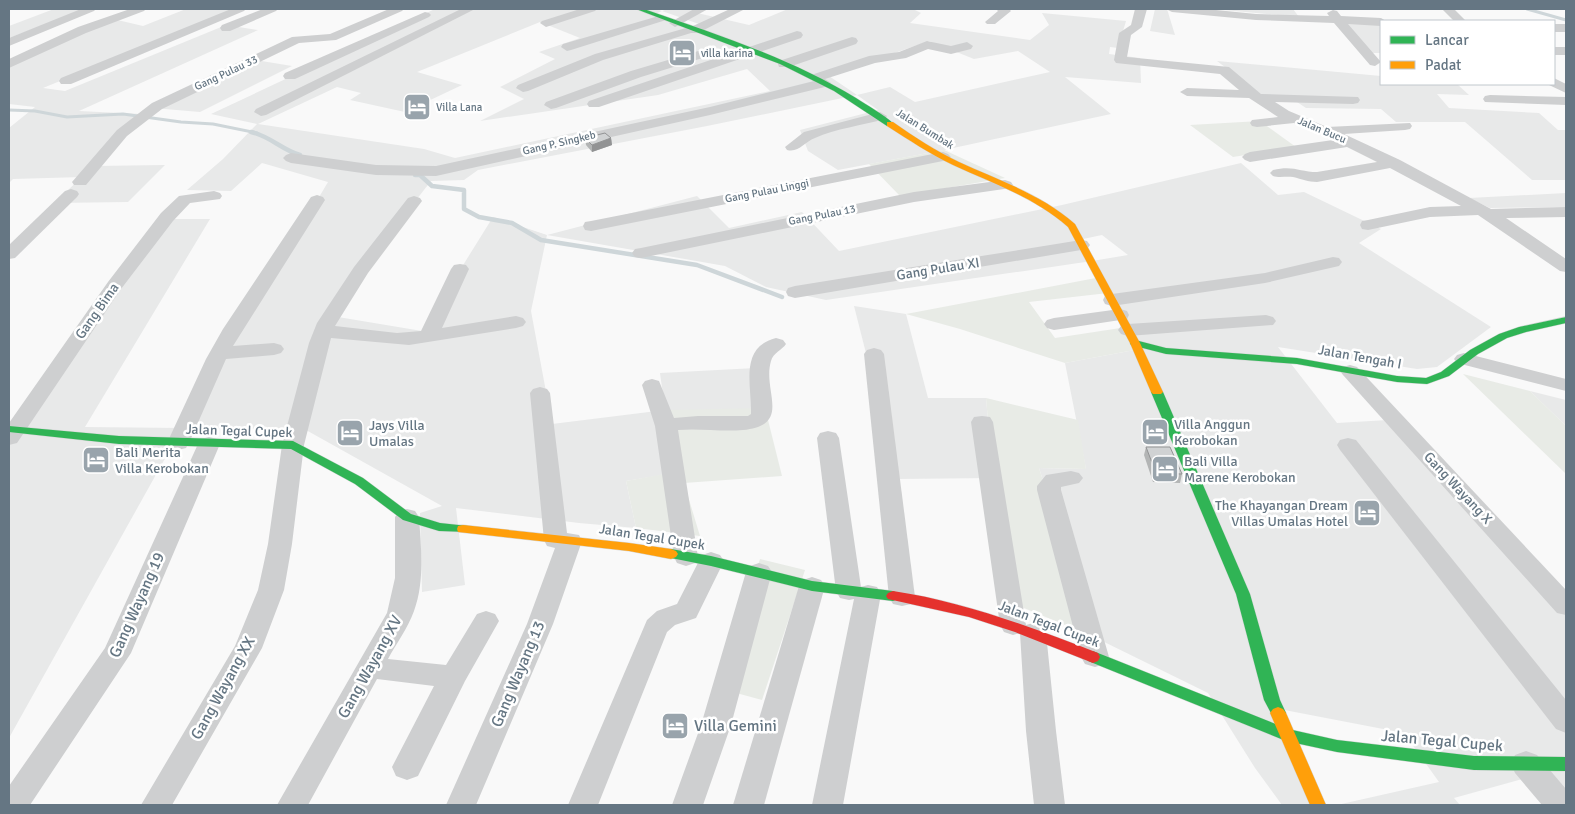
<svg xmlns="http://www.w3.org/2000/svg" width="1575" height="814" viewBox="0 0 1575 814" font-family="Signika,sans-serif">
  <style>
    .built { fill: #e8e9e9; fill-rule: evenodd }
    .green { fill: #e8ebe6 }
    .lines { fill: none; stroke-linecap: round; stroke-linejoin: round }
    .stream-far1 { stroke: #ced6d9; stroke-width: 3 }
    .stream { stroke: #ced6d9; stroke-width: 4.5 }
    .fast-casing { stroke: #d5d6d7; stroke-width: 1 }
    .slow-casing { stroke: #d5d6d7; stroke-width: 1 }
    .jam-casing { stroke: #d5d6d7; stroke-width: 1 }
    .street { fill: #cecfd0; fill-rule: evenodd }
    .fast { fill: #30b455; fill-rule: evenodd }
    .slow { fill: #ff9f0a; fill-rule: evenodd }
    .jam { fill: #e5322d; fill-rule: evenodd }
    .wall { fill: #b3b5b5 }
    .shaded-wall { fill: #929394 }
    .building { fill: #d0d2d3; stroke: #929394 }
    .labels { text-anchor: middle; dominant-baseline: central; stroke-width: 5; stroke-linejoin: round; paint-order: stroke }
    .far-poi-label { font-size: 11px; fill: #657683; stroke: #fff; text-anchor: start }
    .far-street-label { font-size: 11px; fill: #657683; stroke: #fff }
    .street-label { font-size: 14px; fill: #657683; stroke: #fff }
    .poi-label { font-size: 14px; fill: #657683; stroke: #fff; text-anchor: start }
    .near-street-label { font-size: 16px; fill: #657683; stroke: #fff }
    .near-poi-label { font-size: 16px; fill: #657683; stroke: #fff; text-anchor: start }
  </style>
  <rect width="100%" height="100%" fill="#f9f9f9"/>
  <g class="built">
    <path d="M54,9H86L9,38V26Z"/>
    <path d="M186,9H236L43,88L65,91L226,25L258,30L79,111L141,114L95,166L165,165L128,202L54,203L82,177L13,179L9,183V128L35,107L9,104V60L109,18L143,26Z"/>
    <path d="M435,9H656L662,11L668,9H698L693,12L749,25L788,9H913L921,13L910,23L1030,40L1049,25L1042,13L1126,21L1118,48L1110,47L1109,54L1140,58L1141,83L1065,77L1111,114L944,150L838,170L808,151L800,130L878,110L857,95L707,126L478,170L464,180L431,181L326,315L422,331L493,217L547,235L697,196L729,228L802,212L839,251L1062,205L1241,163L1278,195L1304,192L1381,229L1359,243L1491,327L1437,367L1417,369L1278,347L1337,423L1405,419L1566,593V805H1556L1533,776L1454,798L1460,805H1337L1439,782L1404,733L1274,708L1323,805H1282L1255,768L1208,693L1092,636L1039,468L1086,469L1065,363L1140,349L1092,261L826,300L766,287L725,266L547,235L531,311L552,424L665,410L660,373L756,368L765,408L681,472L626,481L636,528L579,523L456,508L465,585L422,592L420,513L442,506L306,430L182,428L9,738V432L165,219H210L85,427L182,428L328,182L262,163L231,191L187,190L223,159L257,124L211,114ZM662,11L699,24L687,28L653,15ZM540,22L580,38L539,52L555,59L500,87L524,99L480,121L658,95L747,69L770,91L455,158L424,149L258,124L337,87L361,93L350,100L405,112L462,85L417,72ZM929,41L974,59L1018,51L1050,72L915,102L890,87L857,95L829,76ZM1102,235L1128,255L1092,261L1083,239Z"/>
    <path d="M1155,9H1167L1175,35L1150,31Z"/>
    <path d="M1213,9H1293L1299,17Z"/>
    <path d="M1336,21L1381,23V53H1365Z"/>
    <path d="M250,59L292,66L200,112L153,108Z"/>
    <path d="M1217,61L1381,76V84H1457L1469,95L1437,94L1449,108L1539,113L1558,130H1566V180H1532L1465,122H1396L1381,109L1306,108L1297,102H1271Z"/>
    <path d="M1566,193V207L1490,208L1469,198Z"/>
    <path d="M854,306L906,314L928,398H986L993,478L898,479Z"/>
    <path d="M1530,391L1566,400V426Z"/>
  </g>
  <g class="green">
    <path d="M1260,121L1296,147L1233,157L1190,125Z"/>
    <path d="M944,150L1005,178L900,196L869,164Z"/>
    <path d="M1101,277L1108,293L1029,302L1055,338L1127,327L1140,349L1065,363L960,329L906,314Z"/>
    <path d="M1463,374L1530,391L1566,426V474Z"/>
    <path d="M986,398L1078,420L1086,469L1039,468L1092,636L1009,602L993,478Z"/>
    <path d="M765,408L782,476L684,483L700,536L636,528L626,481L681,471L666,410Z"/>
    <path d="M760,559L805,570L762,700L718,688Z"/>
  </g>
  <g class="lines">
    <g class="stream-far1">
      <path d="M1527,9L1566,20"/>
      <path d="M9,110L35,111L67,117L123,114L181,122L213,124L257,133"/>
    </g>
    <g class="stream">
      <path d="M251,132C270,136 282,150 300,155"/>
      <path d="M415,175H420L432,186L464,190V209L479,217L512,223L541,240L697,265L782,297"/>
    </g>
    <g class="fast-casing">
      <g id="fast">
        <path d="M636,9H644C716,34 790,58 856,98C868,106 883,114 894,124L887,126L834,91L780,64Z"/>
        <path d="M1566,317V323L1526,332L1507,338L1478,354L1449,376L1427,384L1397,382L1297,364L1166,354L1131,345L1130,343L1135,340L1166,348L1297,358L1397,376L1426,378L1441,372L1470,350L1499,334L1519,327Z"/>
        <path d="M1157,389L1163,392L1250,594L1280,700L1286,713L1283,717L1278,719L1273,717L1264,700L1236,594L1151,392Z"/>
        <path d="M9,426L119,436L293,441L363,478L411,514L440,523L468,526L469,529L468,532L439,531L403,520L355,484L291,449L119,444L9,432Z"/>
        <path d="M671,549L711,556L812,581L893,591L898,593L900,596L898,599L893,601L812,591L711,566L666,557L664,554L666,551Z"/>
        <path d="M1093,651L1288,729L1337,740L1474,756L1566,757V771L1474,770L1337,752L1286,741L1088,661L1086,657L1088,653Z"/>
      </g>
    </g>
    <g class="slow-casing">
      <g id="slow">
        <path d="M887,122H893C914,137 936,151 959,162C1000,181 1041,194 1075,224L1140,343L1163,392L1161,394H1153L1151,392L1130,343L1068,227C1034,197 994,184 953,165C930,154 909,140 887,126Z"/>
        <path d="M463,525L629,543L671,549L676,551L678,554L676,557L671,559L629,551L458,532L457,529L458,526Z"/>
        <path d="M1278,707L1283,709L1286,713L1326,805H1310L1270,713L1273,709Z"/>
      </g>
    </g>
    <g class="jam-casing">
      <path id="jam" d="M893,591C965,602 1031,627 1098,653L1100,657L1098,661L1093,663L1015,632L969,617L888,599L886,596L888,593Z"/>
    </g>
    <g class="street">
      <path d="M81,9H96L94,11L9,46V38Z"/>
      <path d="M130,9H146L144,11L86,33L9,68V59L78,27Z"/>
      <path d="M231,9H246L244,11L71,84H61L59,81L61,78Z"/>
      <path d="M263,9H278L276,11L230,31H222L220,28L222,25Z"/>
      <path d="M389,9H404L402,11L336,40L299,43L162,109L127,136L86,185H74L72,182L117,130L152,103L292,37L330,34Z"/>
      <path d="M461,9H475L266,115L261,116L254,112L256,109Z"/>
      <path d="M580,9H597L595,11L546,27L540,23L542,21Z"/>
      <path d="M694,9H708L679,25L675,27L669,23Z"/>
      <path d="M730,9H745L698,33H691L603,60L528,91L523,92L516,88L518,85L595,54L693,26Z"/>
      <path d="M996,9H1009L1011,11L995,24H987L985,22L998,11Z"/>
      <path d="M1135,9H1147L1142,27L1131,35L1127,57L1229,67L1261,94L1358,97L1360,100L1358,103L1353,104L1275,102L1289,111L1327,127L1410,123L1412,126L1410,129L1405,130L1344,134L1400,160L1491,209L1566,207V217L1506,218L1566,259V272L1560,271L1478,215L1430,217L1368,230L1362,229L1360,225L1362,221L1368,220L1430,207L1461,206L1390,168L1317,182C1308,182 1302,179 1293,177C1286,176 1279,178 1273,176L1270,173L1273,170C1293,165 1300,172 1317,172L1377,162L1347,147L1250,162L1245,160L1242,157L1245,154L1250,152L1333,140L1294,123L1257,127L1252,126L1250,123L1252,120L1278,117L1249,98L1187,96L1180,92L1187,88L1239,90L1220,74L1116,63L1114,60L1119,33L1131,25Z"/>
      <path d="M1166,9H1206L1256,14L1329,16L1327,13L1333,10L1337,11L1341,16L1381,18L1386,21H1381V26L1348,24L1381,62L1375,66L1370,65L1334,23L1256,20L1172,12Z"/>
      <path d="M1442,9H1454L1466,21H1454Z"/>
      <path d="M425,12L429,13L431,15L429,17L295,79H285L283,76L285,73Z"/>
      <path d="M662,15L668,18L666,20L571,50L567,51L561,47L563,44Z"/>
      <rect x="1554" y="24" width="12" height="8"/>
      <path d="M797,31L801,32L803,35L801,38L599,107H589L587,104L589,101Z"/>
      <path d="M852,37L856,38L858,41L856,44L789,67H779L778,64L779,61Z"/>
      <path d="M927,41L951,46L967,42L973,46L971,49L951,54L928,49L906,58L875,63L825,79L831,83L829,86L710,115L436,176L376,175L291,163L286,161L283,158L286,155L291,153L376,165L436,166L710,107L814,81L809,78L811,75L869,56L899,52Z"/>
      <rect x="1554" y="47" width="12" height="8"/>
      <path d="M705,49L709,50L711,53L709,56L641,77L556,108L551,109L544,105L546,102L631,71Z"/>
      <path d="M1554,78L1566,84V93L1549,85L1554,84Z"/>
      <path d="M1490,95L1566,97V105L1485,102L1483,99L1485,96Z"/>
      <path d="M880,112L887,116L885,119C863,125 835,129 815,138C804,142 799,153 787,150L785,147L804,132Z"/>
      <path d="M943,152L948,154L951,157L948,160L591,231L585,230L583,226L585,222L591,221Z"/>
      <path d="M1005,180L1011,182L1013,185L1011,188L914,202L641,258L635,257L632,253L635,249L641,248L914,192Z"/>
      <path d="M71,189L77,191L79,194L77,197L15,258L9,259V245L65,191Z"/>
      <path d="M214,191L220,193L222,196L220,199L190,203L173,221L121,289L17,443L9,445V423L108,282L161,213L179,196Z"/>
      <path d="M317,195L323,197L325,200L233,346L274,343L281,345L284,349L281,353L274,355L226,359L189,443L186,448L178,450L170,448L167,443L206,359L223,329L311,197Z"/>
      <path d="M414,196L420,198L422,201L368,273L335,326L397,333L421,331L451,269L454,265L460,264L466,265L469,269L442,328L516,316L523,318L526,322L523,326L516,328L409,345L331,338L304,445L292,544L284,590L262,648L172,805H141L235,646L258,590L268,544L282,445L309,343L317,323L354,267L408,198Z"/>
      <path d="M1081,240L1087,241L1090,245L1087,249L795,298L788,296L786,292L788,288L795,286Z"/>
      <path d="M1333,257L1339,258L1342,262L1339,266L1265,283L1112,306L1105,304L1103,300L1105,296L1112,294L1265,273Z"/>
      <path d="M1120,309L1127,311L1129,315L1127,319L1054,330L1047,328L1044,324L1047,320L1054,318Z"/>
      <path d="M1266,315L1273,317L1276,321L1273,325L1128,336L1121,334L1118,330L1121,326L1128,324Z"/>
      <path d="M776,338L783,340L786,344C782,350 773,353 771,361C762,391 793,425 743,430C721,432 700,428 678,430L698,557L695,563L686,566L677,563L674,557L655,426L642,385L645,381L652,379L659,381L674,418L698,416H748L751,414V410C751,383 740,347 776,338Z"/>
      <path d="M874,348L881,350L884,354L915,597L911,604L902,606L893,604L889,597L864,354L867,350Z"/>
      <path d="M1464,353L1566,379V391L1457,363L1454,359L1457,355Z"/>
      <path d="M1350,365L1357,367L1566,590V615L1557,613L1343,375L1340,371L1343,367Z"/>
      <path d="M540,387L547,389L550,393L567,533L579,535L582,541L553,624L476,805H446L527,624L555,548L547,546L544,540L530,393L533,389Z"/>
      <path d="M982,416L990,417L993,422L1026,625L1033,623L1042,626L1046,633L1056,731L1065,805H1034L1026,731L1020,633L1013,635L1004,632L1000,625L971,422L974,417Z"/>
      <path d="M828,431L836,433L839,438L861,587L868,585L877,587L881,594L843,805H812L854,599L849,600L840,598L836,591L817,438L820,433Z"/>
      <path d="M209,437L217,439L220,444L131,653L30,805H9V786L105,648L198,444L201,439Z"/>
      <path d="M1348,438L1356,440L1566,700V733L1556,729L1340,450L1337,445L1340,440Z"/>
      <path d="M1071,471L1079,473L1083,478L1079,483L1061,487V490L1109,657L1105,664L1095,667L1085,664L1081,657L1037,490V486L1046,475Z"/>
      <path d="M407,509L415,511L419,517C421,548 425,581 414,611C408,628 396,644 388,659L446,665L477,614L486,611L495,614L499,621L465,681L418,776L407,780L396,776L392,767L434,686L377,679L308,805H277L387,613L395,578V517L399,511Z"/>
      <path d="M711,552L720,555L724,561L696,618L675,625L667,632L598,805H568L647,620L657,611L677,604L702,555Z"/>
      <path d="M759,563L768,566L772,572L731,725L703,805H672L701,725L746,572L750,566Z"/>
      <path d="M812,577L821,580L825,586L764,805H733L799,586L803,580Z"/>
      <path d="M1526,751L1537,755L1566,789V805H1542L1515,773L1511,764L1515,755Z"/>
    </g>
    <use href="#fast" class="fast"/>
    <use href="#slow" class="slow"/>
    <use href="#jam" class="jam"/>
  </g>
  <g class="wall">
    <path d="M585,138H611L612,145L592,152L586,145Z"/>
    <path d="M1146,447L1182,474L1180,483L1153,482L1144,455Z"/>
  </g>
  <path class="shaded-wall" d="M611,138L612,145L592,152V145Z"/>
  <g class="building">
    <path d="M605,133L611,138L592,145L585,138Z"/>
    <path d="M1146,447H1170L1182,474L1156,473Z"/>
  </g>
  <defs>
    <g id="hotel-square" transform="scale(1.4375)"><rect x="-9" y="-9" width="18" height="18" rx="4" fill="#99a4ac" stroke="#fff"/><path d="M-6-4.5h1.5V1H6V5H4.5V3h-9V5H-6ZM-4 0a1.8 1.8 0 1 1 3.6 0ZM.5 0V-2.5h3Q6-2.5 6 0Z" fill="#fff"/></g>
  </defs>
  <g fill-rule="evenodd">
    <use href="#hotel-square" x="682" y="53"/>
    <use href="#hotel-square" x="417" y="107"/>
    <use href="#hotel-square" x="1155" y="432"/>
    <use href="#hotel-square" x="350" y="433"/>
    <use href="#hotel-square" x="96" y="460"/>
    <use href="#hotel-square" x="1165" y="469"/>
    <use href="#hotel-square" x="1367" y="513"/>
    <use href="#hotel-square" x="675" y="726"/>
  </g>
  <g class="labels">
    <g class="far-poi-label">
      <text x="701" y="53">villa karina</text>
      <text x="436" y="107">Villa Lana</text>
    </g>
    <g class="far-street-label">
      <text transform="translate(226 73) rotate(-25)">Gang Pulau 33</text>
      <text transform="translate(925 129) rotate(32)">Jalan Bumbak</text>
      <text transform="translate(1322 130) rotate(23)">Jalan Bucu</text>
      <text transform="translate(559 143) rotate(-13)">Gang P. Singkeb</text>
      <text transform="translate(767 191) rotate(-11)">Gang Pulau Linggi</text>
      <text transform="translate(822 215) rotate(-11)">Gang Pulau 13</text>
    </g>
    <g class="street-label">
      <text transform="translate(938 269) rotate(-9)">Gang Pulau XI</text>
      <text transform="translate(97 311) rotate(-55)">Gang Bima</text>
      <text transform="translate(1360 357) rotate(10)">Jalan Tengah I</text>
      <text transform="translate(239 431) rotate(2)">Jalan Tegal Cupek</text>
      <text transform="translate(1458 488) rotate(47)">Gang Wayang X</text>
      <text transform="translate(652 537) rotate(9)">Jalan Tegal Cupek</text>
      <text transform="translate(1049 624) rotate(21)">Jalan Tegal Cupek</text>
    </g>
    <g class="poi-label">
      <text x="1174" y="424">Villa Anggun<tspan x="1174" dy="16">Kerobokan</tspan></text>
      <text x="369" y="425">Jays Villa<tspan x="369" dy="16">Umalas</tspan></text>
      <text x="115" y="452">Bali Merita<tspan x="115" dy="16">Villa Kerobokan</tspan></text>
      <text x="1184" y="461">Bali Villa<tspan x="1184" dy="16">Marene Kerobokan</tspan></text>
      <text x="1348" y="505" text-anchor="end">The Khayangan Dream<tspan x="1348" dy="16">Villas Umalas Hotel</tspan></text>
    </g>
    <g class="near-street-label">
      <text transform="translate(137 605) rotate(-66)">Gang Wayang 19</text>
      <text transform="translate(370 667) rotate(-61)">Gang Wayang XV</text>
      <text transform="translate(518 674) rotate(-67)">Gang Wayang 13</text>
      <text transform="translate(223 688) rotate(-61)">Gang Wayang XX</text>
      <text transform="translate(1442 741) rotate(5)">Jalan Tegal Cupek</text>
    </g>
    <g class="near-poi-label">
      <text x="694" y="726">Villa Gemini</text>
    </g>
  </g>
  <rect width="1575" height="814" fill="none" stroke="#657683" stroke-width="20"/>
  <rect x="1380" y="20" width="175" height="65" fill="#ffffff" stroke="#c1c8cd"/>
  <rect x="1390" y="36" width="25" height="8" fill="#30b455" stroke="#c1c8cd"/>
  <text x="1425" y="45" font-size="15" fill="#657683">Lancar</text>
  <rect x="1390" y="61" width="25" height="8" fill="#ff9f0a" stroke="#c1c8cd"/>
  <text x="1425" y="70" font-size="15" fill="#657683">Padat</text>
</svg>
